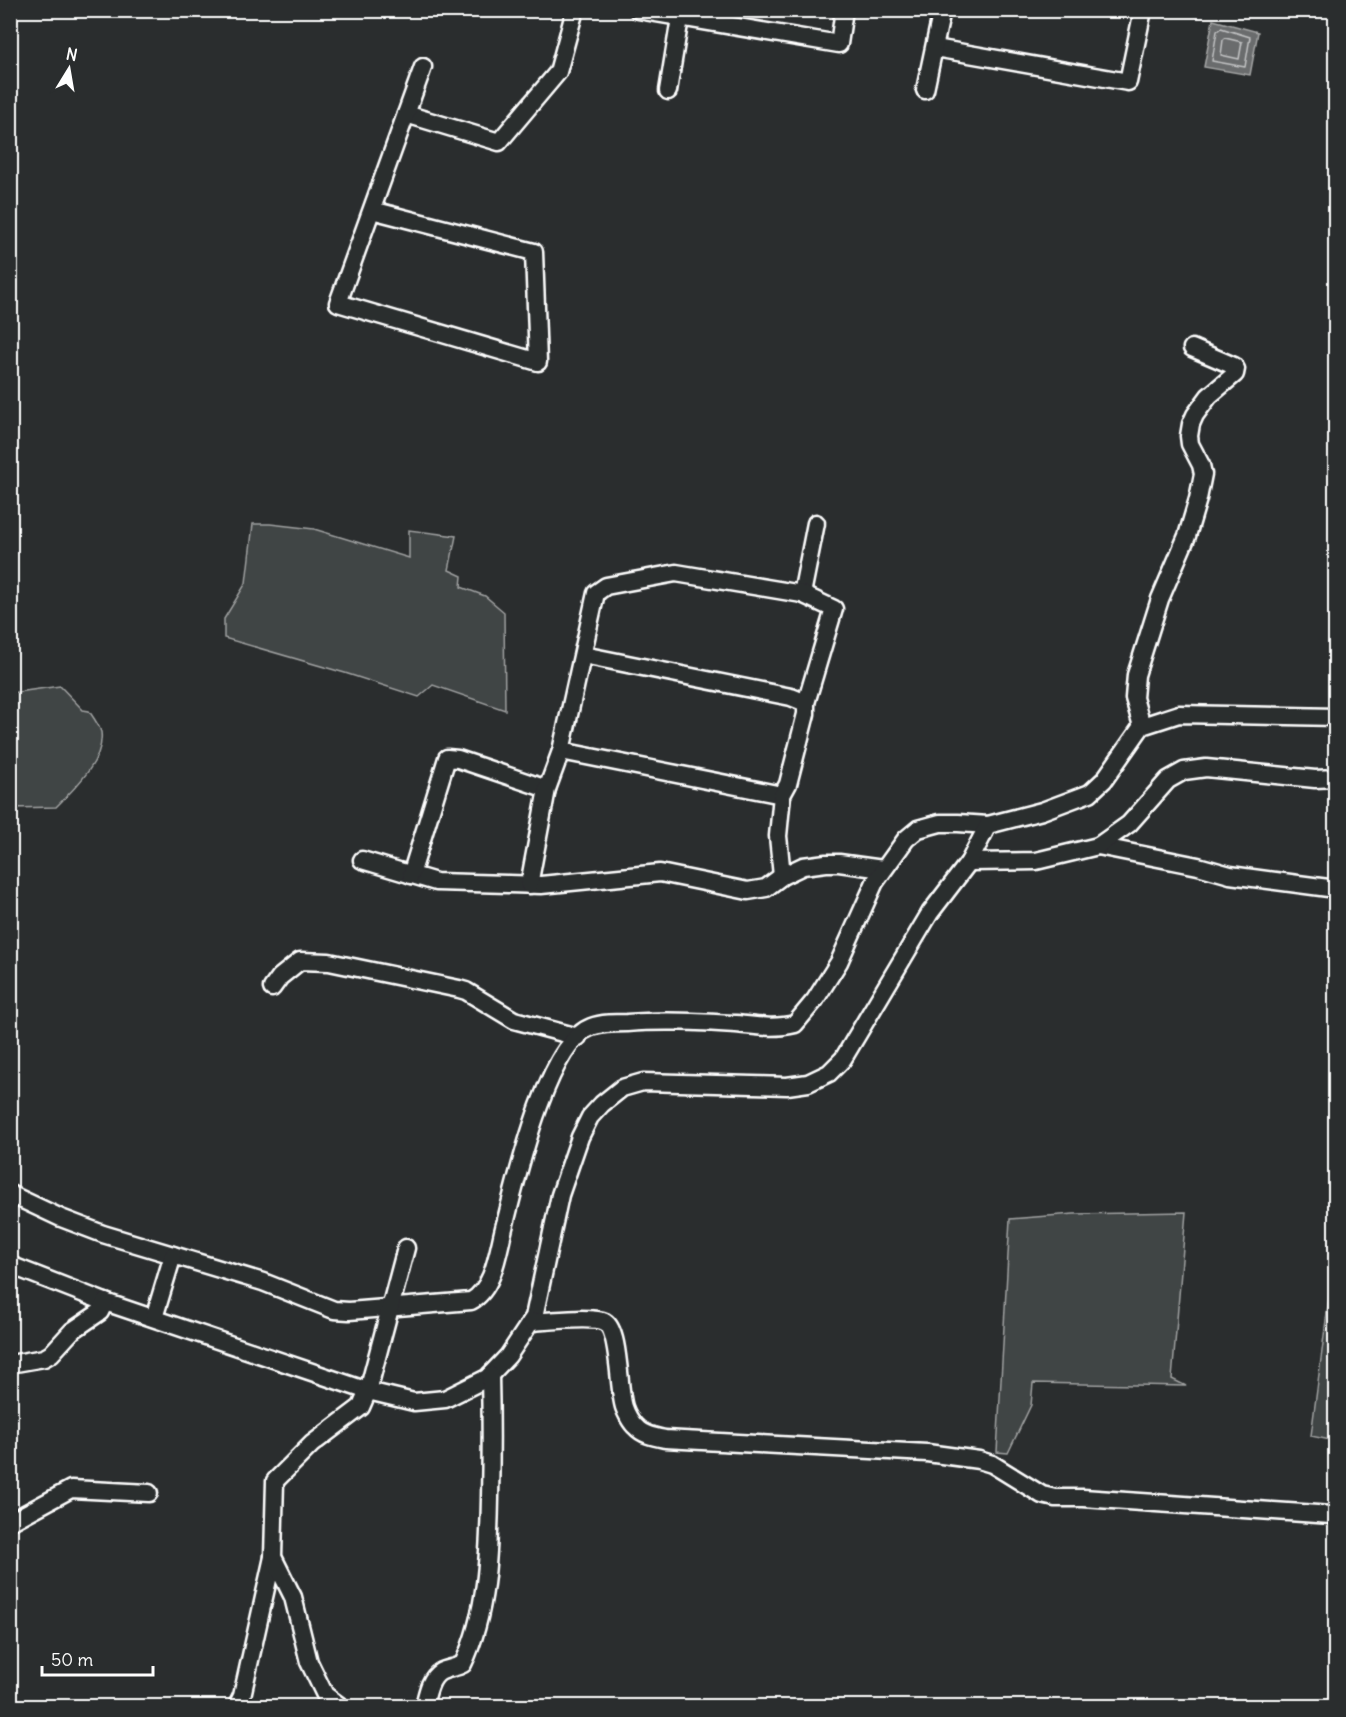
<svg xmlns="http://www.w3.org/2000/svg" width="1346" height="1717" viewBox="0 0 1346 1717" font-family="Delius,sans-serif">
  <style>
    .green { fill: #414445; stroke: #a0a2a2; stroke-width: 1.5 }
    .water { fill: #6a6c6d; stroke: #a6a7a7; stroke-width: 1.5 }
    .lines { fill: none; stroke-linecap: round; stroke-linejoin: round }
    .shore { stroke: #c3c4c5; stroke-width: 1.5 }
    .street-casing { stroke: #fff; stroke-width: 21 }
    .street { stroke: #2a2d2e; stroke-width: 16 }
  </style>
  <rect width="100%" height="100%" fill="#2a2d2e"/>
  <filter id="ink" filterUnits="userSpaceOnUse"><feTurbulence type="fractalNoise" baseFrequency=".0167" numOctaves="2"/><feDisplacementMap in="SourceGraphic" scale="12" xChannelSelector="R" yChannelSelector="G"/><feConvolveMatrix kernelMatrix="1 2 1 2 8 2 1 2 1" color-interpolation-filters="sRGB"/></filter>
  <g filter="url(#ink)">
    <g class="green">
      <path d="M253,524H270L314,529L409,558V530L456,536L449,570L462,576L461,587L485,596L504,612L505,710L433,685L419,697L345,673L224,638V619L246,583Z"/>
      <path d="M60,686L83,710L89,711C93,717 99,725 101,732C105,760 74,789 56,807L11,808V693Z"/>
      <path d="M1186,1212L1172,1379L1186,1386L1033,1383L1031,1405L1008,1453L997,1452L1010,1219L1074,1214Z"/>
      <path d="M1335,1251V1441L1311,1436Z"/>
    </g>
    <path class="water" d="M1213,20L1258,32L1250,75L1204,67Z"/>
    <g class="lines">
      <g class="shore">
        <path d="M1221,28L1250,37L1245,67L1212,61L1217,31Z"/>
        <path d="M1225,38L1242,42L1239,59L1221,55L1223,40Z"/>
      </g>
      <g class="street-casing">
        <g id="street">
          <path d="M638,10L839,44L844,10"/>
          <path d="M935,48L1128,82L1143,10"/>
          <path d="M925,90L942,10"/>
          <path d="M668,91L680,18"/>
          <path d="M406,114L499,142L558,72L575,10"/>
          <path d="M372,210L534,252L538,362L338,303L423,67"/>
          <path d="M802,594L816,523"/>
          <path d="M583,655L791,697L806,703"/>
          <path d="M1142,726L1134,698L1136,675L1160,599L1187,536L1198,499L1203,474L1201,465L1190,444L1189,436L1191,424L1195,415L1209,396L1235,374L1236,369L1234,366L1192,348"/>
          <path d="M561,751L782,795"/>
          <path d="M1098,846L1198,866L1230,875L1336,889"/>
          <path d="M362,860L436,882L541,885L660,873L748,891L766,888L782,876L803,866L826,863H839L883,869"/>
          <path d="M969,862L1036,861L1098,846L1129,824L1168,780L1184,771L1206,768L1315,779L1336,778"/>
          <path d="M411,875L447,758L458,759L547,789"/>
          <path d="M529,885L547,789L561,751L596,593L606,586L676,573L802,594L834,609L806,703V714L788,784L782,795L778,836L782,876"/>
          <path d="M272,988L280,977L300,961L329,962L459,989L466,991L514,1020L578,1037"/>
          <path d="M10,1194L61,1218L103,1234L263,1282L334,1310L349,1311L471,1301C495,1288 498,1249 505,1224C516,1181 547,1043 591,1027C602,1023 615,1023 627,1023C663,1020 700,1022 736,1024C756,1026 776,1029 795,1024L815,1000L839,962L875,882L906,839L918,829L940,823H958L988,825"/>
          <path d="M10,1265L105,1302L368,1391L414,1402L445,1399L487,1378L508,1356L534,1317L560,1195L580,1137L590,1117L602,1104L622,1088L643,1082L787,1086L808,1083L829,1073L843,1059L930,913L969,862L988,825L1042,811L1090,793L1104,780L1142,726L1179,714L1336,717"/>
          <path d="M154,1318L173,1255"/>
          <path d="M531,1322C547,1321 593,1316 605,1322C620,1331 618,1389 624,1407C626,1413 631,1423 636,1427C643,1435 655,1437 665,1439L927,1453L979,1460L992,1464L1042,1495L1055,1498H1083L1317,1514L1331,1515L1336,1517"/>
          <path d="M10,1364L44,1358L51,1354L72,1331L100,1312L105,1302"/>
          <path d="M10,1522L71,1489L149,1493"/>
          <path d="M237,1706L242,1696L273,1557"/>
          <path d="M340,1706L325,1695L309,1662L293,1597L273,1557L275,1481L312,1444L361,1407L368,1391L406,1248"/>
          <path d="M424,1706C427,1695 429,1679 440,1672C447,1668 456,1668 463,1664C487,1614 489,1553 490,1498C491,1457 491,1416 490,1375"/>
        </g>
      </g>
      <use href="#street" class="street"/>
    </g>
  </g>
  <rect width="1346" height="1717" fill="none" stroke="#2a2d2e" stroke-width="36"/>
  <rect x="18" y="18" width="1310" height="1681" fill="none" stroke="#fff" stroke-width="2" filter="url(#ink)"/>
  <g transform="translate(69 69) rotate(11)" stroke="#2a2d2e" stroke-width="4.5" paint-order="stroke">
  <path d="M0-4.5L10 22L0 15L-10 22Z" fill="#ffffff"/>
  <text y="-9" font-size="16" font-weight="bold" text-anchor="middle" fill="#ffffff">N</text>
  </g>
  <path d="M42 1666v9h111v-9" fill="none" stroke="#ffffff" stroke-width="3"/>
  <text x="51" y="1666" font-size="18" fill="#ffffff" stroke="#2a2d2e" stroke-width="4.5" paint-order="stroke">50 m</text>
</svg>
